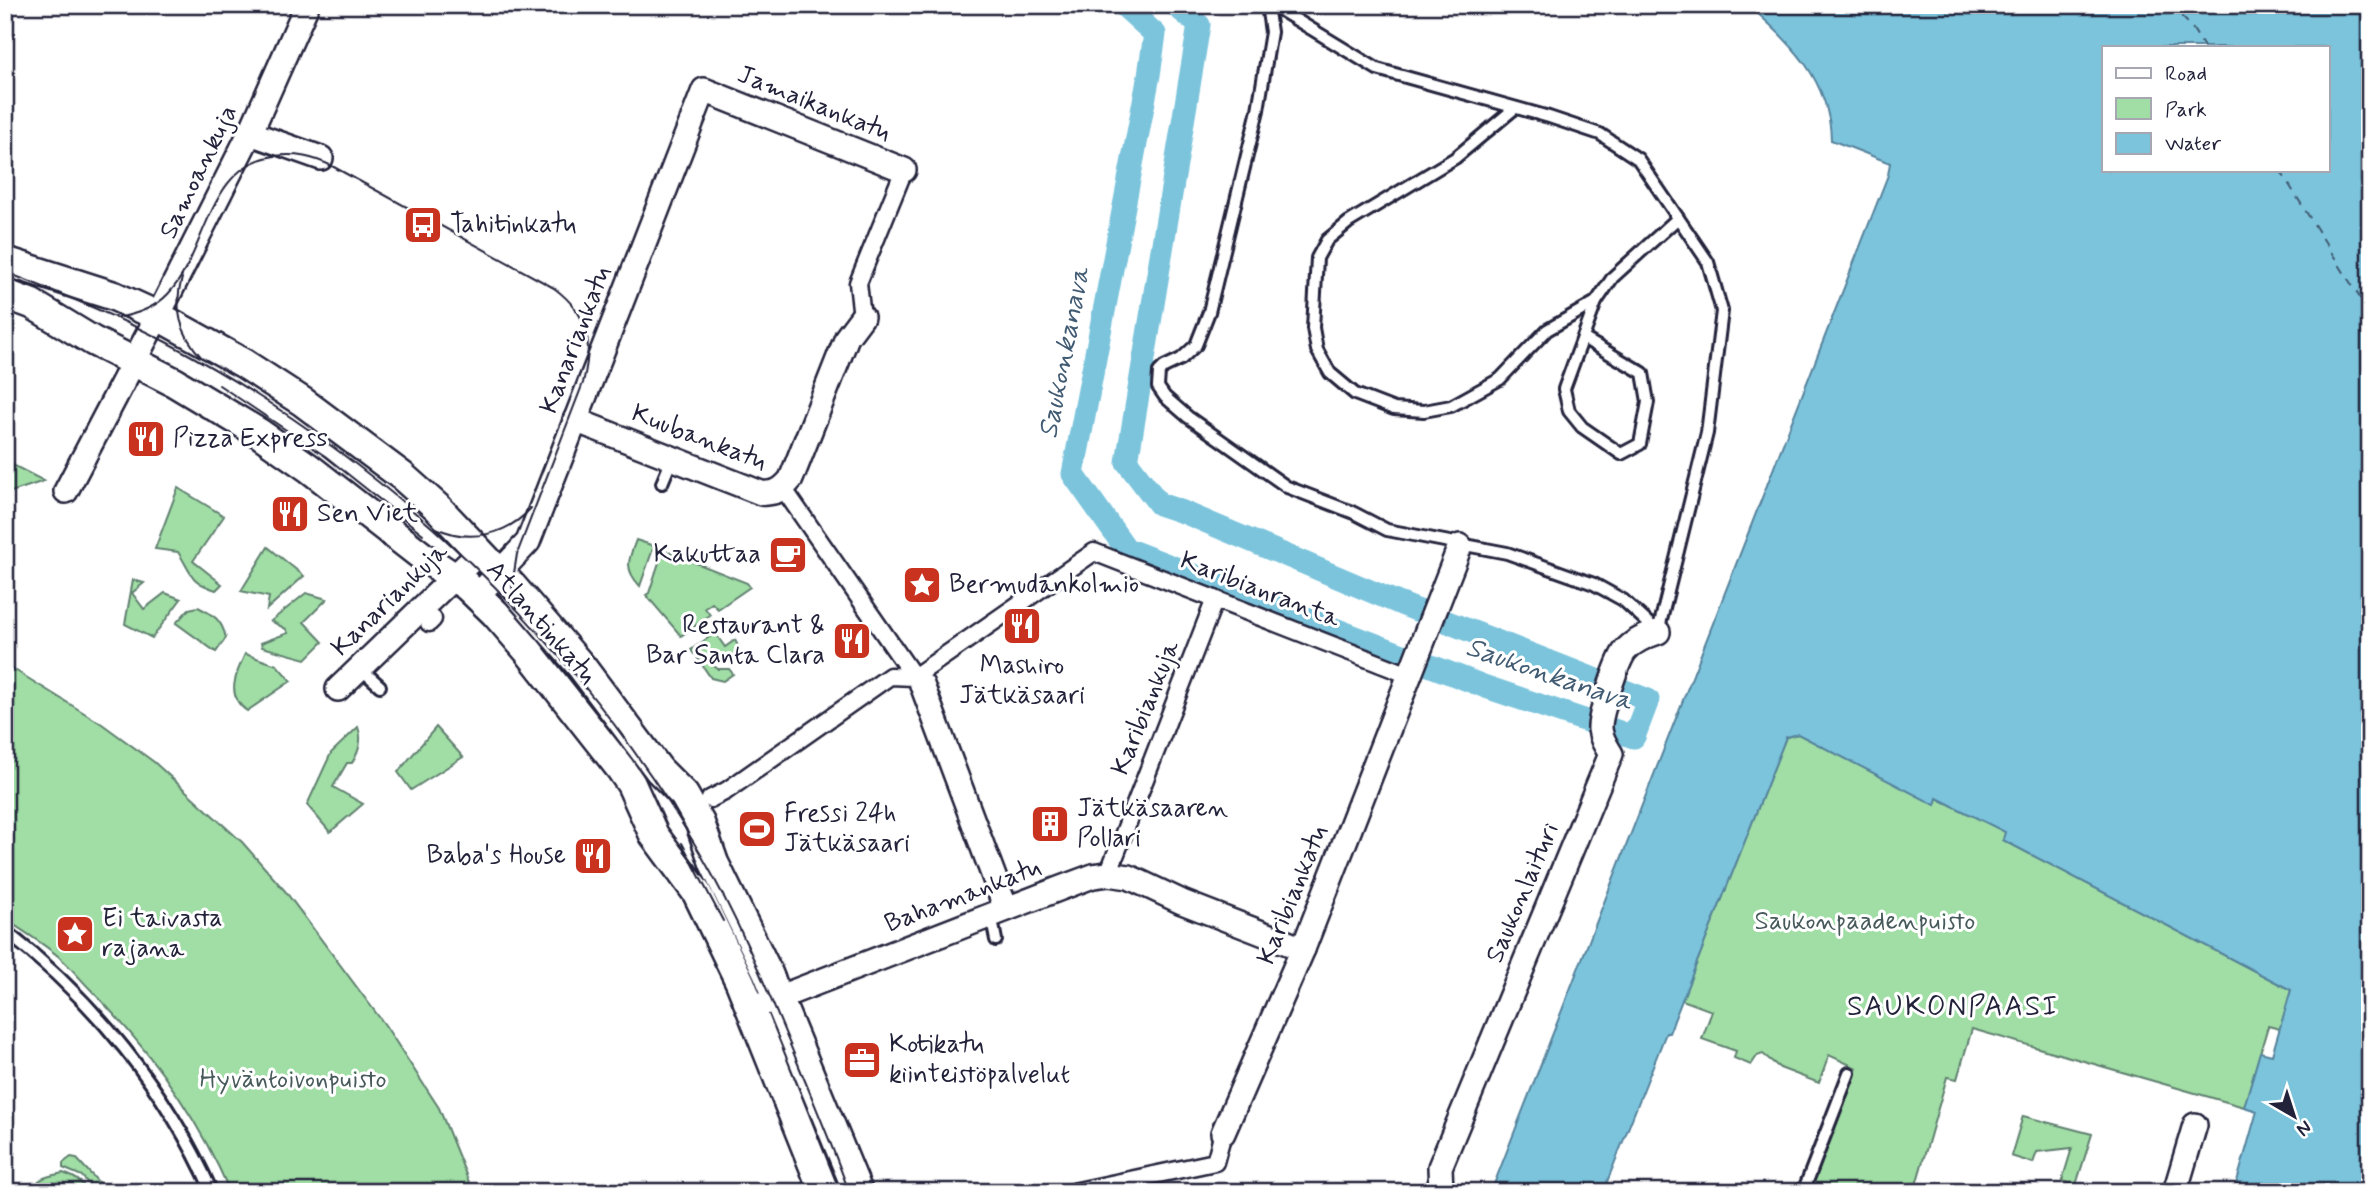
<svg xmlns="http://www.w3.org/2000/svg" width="2375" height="1197" viewBox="0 0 2375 1197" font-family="Mynerve,sans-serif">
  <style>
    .green { fill: #a0dea5; stroke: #618070; stroke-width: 2 }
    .water { fill: #7bc4dc; stroke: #57839c; stroke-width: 2; fill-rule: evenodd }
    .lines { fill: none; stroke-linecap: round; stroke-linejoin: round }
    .canal { stroke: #7bc4dc; stroke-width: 23 }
    .ferry { stroke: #415b73; stroke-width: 2; stroke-dasharray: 9 7; stroke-linecap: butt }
    .service-casing { stroke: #22223b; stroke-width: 16 }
    .pedestrian-casing { stroke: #22223b; stroke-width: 21 }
    .minor-casing { stroke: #22223b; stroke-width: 28 }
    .tertiary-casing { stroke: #22223b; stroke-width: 33 }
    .service { stroke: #fff; stroke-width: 10 }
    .pedestrian { stroke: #fff; stroke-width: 16 }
    .minor { stroke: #fff; stroke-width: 23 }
    .tertiary { stroke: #fff; stroke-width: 28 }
    .tram { stroke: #22223b; stroke-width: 2 }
    .labels { text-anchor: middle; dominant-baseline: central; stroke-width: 6; stroke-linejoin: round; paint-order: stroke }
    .street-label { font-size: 26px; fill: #22223b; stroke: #fff }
    .poi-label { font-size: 26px; fill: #22223b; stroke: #fff; text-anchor: start }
    .park-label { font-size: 26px; fill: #485a5b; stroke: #fff }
    .water-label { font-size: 28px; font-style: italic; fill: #415b73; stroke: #fff }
    .neighbourhood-label { font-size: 28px; letter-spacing: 2px; fill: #22223b; stroke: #fff }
  </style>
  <rect width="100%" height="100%" fill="#fff"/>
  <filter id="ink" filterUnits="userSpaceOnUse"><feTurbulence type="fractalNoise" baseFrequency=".0143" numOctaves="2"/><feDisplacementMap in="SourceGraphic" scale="14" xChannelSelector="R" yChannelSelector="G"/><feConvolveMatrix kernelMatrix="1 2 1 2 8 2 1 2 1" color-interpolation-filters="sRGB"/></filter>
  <g filter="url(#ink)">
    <g class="green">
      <path d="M5,461L44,481L5,494Z"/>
      <path d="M178,488L224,516L193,561L222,584L216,590C189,582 192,573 178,552L155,549Z"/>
      <path d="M636,540L654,546L640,586C624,569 628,560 636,540Z"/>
      <path d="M268,547L304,576L267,609L269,597L241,591Z"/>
      <path d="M663,550L747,583L750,587L718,609L712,603L705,608L710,615L681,636L646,595L649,593Z"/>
      <path d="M133,580L144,583L132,593L144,609L165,593L181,599L152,638L125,624Z"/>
      <path d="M306,593L327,599L304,622L323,642L306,659L262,647L261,643L288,633L286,629L271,621Z"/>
      <path d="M198,607C214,615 222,620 226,638L216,652L176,623L189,609Z"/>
      <path d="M715,633L725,647L735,640L741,652L727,660L694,654L691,650Z"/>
      <path d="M245,654L277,665L291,681L247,711C225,696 236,673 245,654Z"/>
      <path d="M698,659H704L718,669H729L733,674L723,681L711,678Z"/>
      <path d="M5,664L102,724L154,762L242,842L285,891L385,1025L439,1108L473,1192H230C198,1117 148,1048 91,990C80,979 70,966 58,956C41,942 23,931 5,919Z"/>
      <path d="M358,727C363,740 359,752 352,763H347L333,787L363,804L330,832L307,805L331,753Z"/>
      <path d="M436,727L463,757L411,790L398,772Z"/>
      <path d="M1798,734L1935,804L1937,798L2006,832L2003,840L2291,990L2280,1029L2268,1026L2244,1107L1972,1029L1957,1079L1947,1077L1914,1192H1809L1857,1068L1829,1055L1819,1083L1780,1068L1763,1054L1757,1056L1751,1065L1734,1058L1736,1051L1702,1039L1712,1011L1682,1000L1786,737Z"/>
      <path d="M2023,1116L2092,1134L2076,1185L2062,1181L2072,1148L2037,1152L2033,1163L2011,1156Z"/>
      <path d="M71,1157L76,1158L101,1185L100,1191L95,1192L82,1176L63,1168V1163Z"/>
      <path d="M63,1173C74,1177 83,1181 87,1192H31C37,1177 48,1176 63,1173Z"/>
    </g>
    <path class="water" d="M1748,5H2370V1192H2234L2257,1111L2244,1107L2260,1052L2272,1055L2291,990L2003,840L2005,832L1937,798L1935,805L1798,734L1786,737L1669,1033H1666L1603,1192H1491L1888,175L1890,163L1831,140C1830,80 1790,41 1748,5ZM2104,47H2328V170H2104Z"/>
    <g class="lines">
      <path class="canal" d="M1123,5L1155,34L1149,75L1073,474L1126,549L1486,687L1634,737L1648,700L1401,604L1183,512L1159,504L1127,462L1199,25L1175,5"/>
      <g class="ferry">
        <path d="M2170,5L2191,26L2204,47"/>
        <path d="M2280,170L2370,314"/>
      </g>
      <g class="service-casing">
        <g id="service">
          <path d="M1267,5L1271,32L1258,110L1209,312L1196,345L1181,359L1164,367L1159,372L1158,387L1165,397L1188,417L1287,487L1352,512L1387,530L1507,553L1594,584L1623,600L1658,632L1707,433L1722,311L1708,262L1638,159L1600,134L1549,117L1377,69L1272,5"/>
          <path d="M1515,108L1455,158L1349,222L1327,240L1317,258L1313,328L1317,350L1330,373L1355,394L1394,409L1424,411L1451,406L1500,379L1547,330L1596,302"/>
          <path d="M1583,338L1643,373L1648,402L1640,444L1621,454L1582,427L1569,411L1564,389L1596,302L1613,277L1678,218"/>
          <path d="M662,483L672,459"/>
          <path d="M360,668L380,686"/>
          <path d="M991,915L996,940"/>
          <path d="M5,931C93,999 167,1090 212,1192"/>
          <path d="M1803,1192L1849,1073"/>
        </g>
      </g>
      <g class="pedestrian-casing">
        <g id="pedestrian">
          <path d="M862,317L858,283L904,170"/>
          <path d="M783,488L914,677L1094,552L1409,675"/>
          <path d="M429,623L433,619"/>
          <path d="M710,799L726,791L890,676L914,677L917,681"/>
          <path d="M1108,874L1215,599"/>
          <path d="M1073,1192L1215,1162L1223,1133"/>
        </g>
      </g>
      <g class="minor-casing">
        <g id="minor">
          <path d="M250,133L321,158"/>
          <path d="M575,420L761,493C775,494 782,490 791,479L847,337L862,317"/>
          <path d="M66,491L165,302L252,129L307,5"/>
          <path d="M478,595L528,542L704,90L904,170"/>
          <path d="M922,685L1006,909"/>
          <path d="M338,689L480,552"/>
          <path d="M762,1004L1061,888L1093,876L1108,874L1129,877L1182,902L1303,949"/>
          <path d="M1223,1133L1303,949L1460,546"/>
          <path d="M1441,1192L1440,1167L1611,754C1606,746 1601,739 1600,729C1599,716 1617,662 1625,651C1633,641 1646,636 1658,632"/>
          <path d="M2175,1192L2195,1125"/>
        </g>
      </g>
      <g class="tertiary-casing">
        <g id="tertiary">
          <path d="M5,261L114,296L158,316L243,363L303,402L402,476L438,508L512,586L581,666L659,770L684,795L700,823L714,863L767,971L858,1192"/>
          <path d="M5,294L32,304L93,341L174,382L259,433L309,468L422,556L467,586L495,613L528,651L620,768L631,784L654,835L697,893L740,982L824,1192"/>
        </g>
      </g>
      <use href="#service" class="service"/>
      <use href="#pedestrian" class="pedestrian"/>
      <use href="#minor" class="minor"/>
      <use href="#tertiary" class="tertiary"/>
      <g class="tram">
        <path d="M5,272C60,293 115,315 166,342C386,459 574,638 700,853C738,918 767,989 796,1059C814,1103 833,1147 849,1192"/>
        <path d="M182,278C173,308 181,335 202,358"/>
        <path d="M115,318C135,315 154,309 168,294C207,254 207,164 275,156C296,153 313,157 332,166L554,288C590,315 593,342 583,383L517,554L512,586L517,608"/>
        <path d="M219,385L325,456L423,534"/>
        <path d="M436,528C469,543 507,536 531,508"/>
        <path d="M682,843L723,921"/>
      </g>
    </g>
  </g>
  <defs>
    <g id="bus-square" transform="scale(2.0125)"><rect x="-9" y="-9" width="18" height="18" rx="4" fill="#c8321e" stroke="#fff"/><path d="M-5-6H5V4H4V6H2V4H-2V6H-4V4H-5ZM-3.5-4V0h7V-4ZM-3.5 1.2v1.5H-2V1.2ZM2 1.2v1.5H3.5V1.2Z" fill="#fff"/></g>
    <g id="restaurant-square" transform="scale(2.0125)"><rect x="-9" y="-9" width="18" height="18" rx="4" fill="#c8321e" stroke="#fff"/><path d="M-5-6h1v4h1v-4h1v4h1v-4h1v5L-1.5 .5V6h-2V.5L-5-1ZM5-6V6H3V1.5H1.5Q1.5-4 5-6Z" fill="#fff"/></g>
    <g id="cafe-square" transform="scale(2.0125)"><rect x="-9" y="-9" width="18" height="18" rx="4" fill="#c8321e" stroke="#fff"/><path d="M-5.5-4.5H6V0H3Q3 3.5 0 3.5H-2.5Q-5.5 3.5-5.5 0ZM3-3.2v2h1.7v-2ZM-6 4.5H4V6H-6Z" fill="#fff"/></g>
    <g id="sight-square" transform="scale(2.0125)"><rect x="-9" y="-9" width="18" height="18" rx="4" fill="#c8321e" stroke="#fff"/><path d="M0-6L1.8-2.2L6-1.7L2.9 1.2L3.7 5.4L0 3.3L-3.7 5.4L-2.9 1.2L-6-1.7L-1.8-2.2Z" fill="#fff"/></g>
    <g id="building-square" transform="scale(2.0125)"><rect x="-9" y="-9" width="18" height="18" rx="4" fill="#c8321e" stroke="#fff"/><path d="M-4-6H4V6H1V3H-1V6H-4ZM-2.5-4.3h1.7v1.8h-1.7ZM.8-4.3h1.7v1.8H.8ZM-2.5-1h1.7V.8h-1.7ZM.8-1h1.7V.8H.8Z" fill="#fff"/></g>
    <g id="stadium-square" transform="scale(2.0125)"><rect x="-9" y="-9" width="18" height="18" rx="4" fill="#c8321e" stroke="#fff"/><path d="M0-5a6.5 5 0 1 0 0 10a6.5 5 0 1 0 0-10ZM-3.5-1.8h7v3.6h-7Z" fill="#fff"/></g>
    <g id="office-square" transform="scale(2.0125)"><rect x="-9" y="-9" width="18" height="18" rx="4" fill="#c8321e" stroke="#fff"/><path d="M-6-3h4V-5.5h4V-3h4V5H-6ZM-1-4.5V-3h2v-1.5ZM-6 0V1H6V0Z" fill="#fff"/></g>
  </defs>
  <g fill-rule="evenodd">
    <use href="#bus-square" x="423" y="225"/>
    <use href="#restaurant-square" x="146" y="439"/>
    <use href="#restaurant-square" x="290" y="514"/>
    <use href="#cafe-square" x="788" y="555"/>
    <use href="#sight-square" x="922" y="585"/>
    <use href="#restaurant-square" x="1022" y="626"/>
    <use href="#restaurant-square" x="852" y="641"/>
    <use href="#building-square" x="1050" y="824"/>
    <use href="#stadium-square" x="757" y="829"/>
    <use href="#restaurant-square" x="593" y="856"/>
    <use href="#sight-square" x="75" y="934"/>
    <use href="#office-square" x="862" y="1060"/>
  </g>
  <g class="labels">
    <g class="street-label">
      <text transform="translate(814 104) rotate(22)">Jamaikankatu</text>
      <text transform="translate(199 172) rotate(-64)">Samoankuja</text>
      <text transform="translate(576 340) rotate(-69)">Kanariankatu</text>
      <text transform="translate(699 438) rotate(21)">Kuubankatu</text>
      <text transform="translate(1260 590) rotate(21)">Karibianranta</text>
      <text transform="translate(390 600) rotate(-44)">Kanariankuja</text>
      <text transform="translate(541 623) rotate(49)">Atlantinkatu</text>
      <text transform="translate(1146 708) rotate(-68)">Karibiankuja</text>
      <text transform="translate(1523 893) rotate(-67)">Saukonlaituri</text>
      <text transform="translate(1293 895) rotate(-68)">Karibiankatu</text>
      <text transform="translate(963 896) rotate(-21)">Bahamankatu</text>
    </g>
    <g class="poi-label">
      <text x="450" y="225">Tahitinkatu</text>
      <text x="173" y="439">Pizza Express</text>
      <text x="317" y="514">Sen Viet</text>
      <text x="761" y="555" text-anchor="end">Kakuttaa</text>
      <text x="949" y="585">Bermudankolmio</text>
      <text x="825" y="626" text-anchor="end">Restaurant &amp;<tspan x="825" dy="30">Bar Santa Clara</tspan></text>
      <text x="1022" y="666" text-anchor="middle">Mashiro<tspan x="1022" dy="30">Jätkäsaari</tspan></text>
      <text x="1077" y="809">Jätkäsaaren<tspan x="1077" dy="30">Pollari</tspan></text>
      <text x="784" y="814">Fressi 24h<tspan x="784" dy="30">Jätkäsaari</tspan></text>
      <text x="566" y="856" text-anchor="end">Baba's House</text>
      <text x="102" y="919">Ei taivasta<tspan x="102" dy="30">rajana</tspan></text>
      <text x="889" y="1045">Kotikatu<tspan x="889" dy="30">kiinteistöpalvelut</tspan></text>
    </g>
    <g class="park-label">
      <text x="1865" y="922">Saukonpaadenpuisto</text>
      <text x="293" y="1080">Hyväntoivonpuisto</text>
    </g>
    <g class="water-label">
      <text transform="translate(1065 353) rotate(-79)">Saukonkanava</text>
      <text transform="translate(1549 675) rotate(19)">Saukonkanava</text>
    </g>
    <g class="neighbourhood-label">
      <text x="1953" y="1007">SAUKONPAASI</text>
    </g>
  </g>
  <rect width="2375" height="1197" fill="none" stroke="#fff" stroke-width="28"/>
  <rect x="14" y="14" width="2347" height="1169" fill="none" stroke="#22223b" stroke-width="2.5" filter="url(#ink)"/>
  <rect x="2102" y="46" width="228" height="126" fill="#ffffff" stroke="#a7a7b1" stroke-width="2"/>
  <rect x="2116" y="68" width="35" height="10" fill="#ffffff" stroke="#a7a7b1" stroke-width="2"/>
  <text x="2165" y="80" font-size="21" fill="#22223b">Road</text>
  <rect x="2116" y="98" width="35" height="21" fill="#a0dea5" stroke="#a7a7b1" stroke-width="2"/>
  <text x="2165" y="116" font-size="21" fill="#22223b">Park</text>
  <rect x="2116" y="133" width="35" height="21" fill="#7bc4dc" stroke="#a7a7b1" stroke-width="2"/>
  <text x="2165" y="150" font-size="21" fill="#22223b">Water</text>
  <g transform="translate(2294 1116) rotate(141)" stroke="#ffffff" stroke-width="5" paint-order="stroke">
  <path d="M0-5L12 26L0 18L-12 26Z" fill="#22223b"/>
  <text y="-10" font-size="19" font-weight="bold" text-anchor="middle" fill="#22223b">N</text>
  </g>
</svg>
